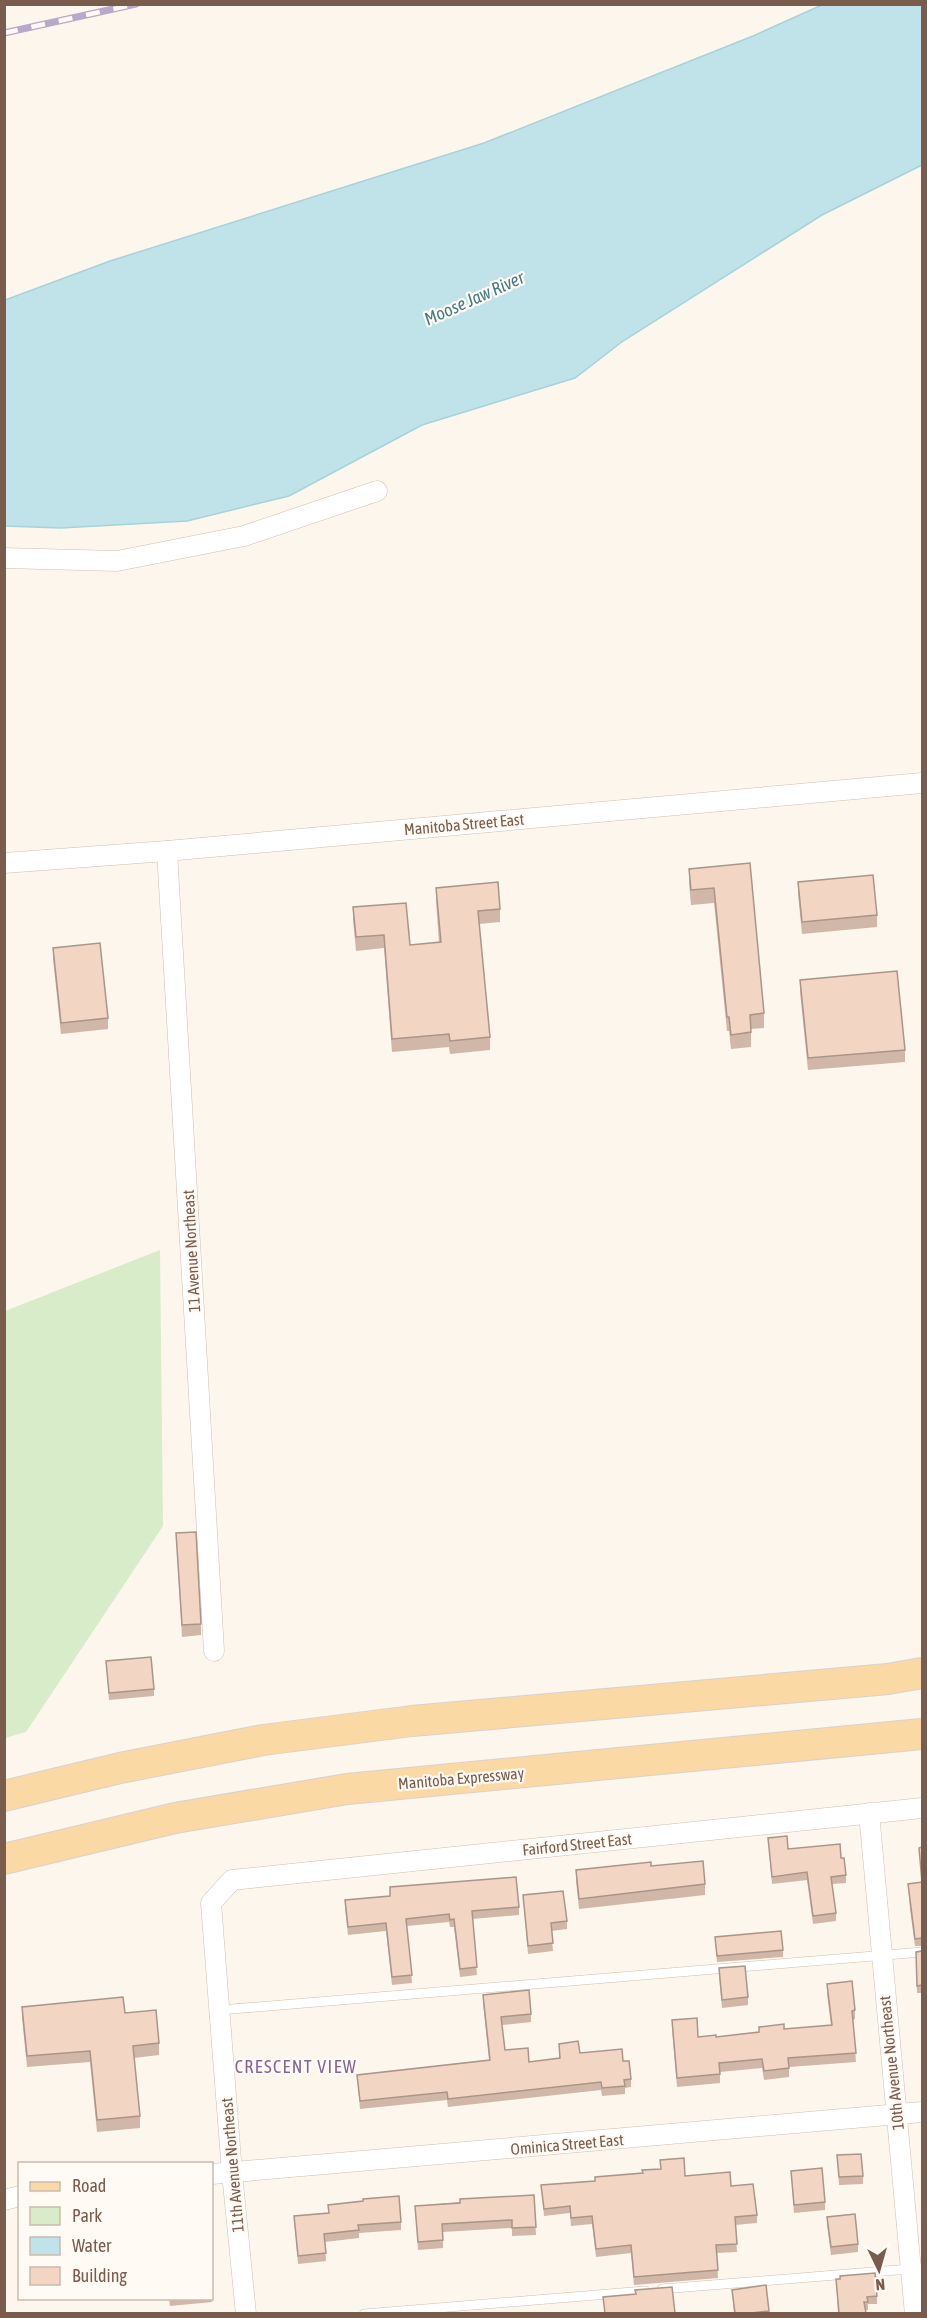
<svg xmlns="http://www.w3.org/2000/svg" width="927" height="2318" viewBox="0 0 927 2318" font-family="'Asap Condensed',sans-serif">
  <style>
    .green { fill: #d8ecc9 }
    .water { fill: #bfe3e8; stroke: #a5d3da; stroke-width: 1.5 }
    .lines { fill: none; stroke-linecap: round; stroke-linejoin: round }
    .lane-casing { stroke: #d1beb0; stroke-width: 10 }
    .street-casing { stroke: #d1beb0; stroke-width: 21 }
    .primary-casing { stroke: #dad1cd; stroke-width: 32 }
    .lane { stroke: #fff; stroke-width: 9 }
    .street { stroke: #fff; stroke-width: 20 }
    .primary { stroke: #fbd9a5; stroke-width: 30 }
    .rail-casing { stroke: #b9a8c9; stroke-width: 7 }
    .rail { stroke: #fffaf3; stroke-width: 4.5; stroke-dasharray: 14; stroke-linecap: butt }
    .wall { fill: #d1b7a8 }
    .building { fill: #f3d5c3; stroke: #aa9588; stroke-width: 1.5 }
    .labels { text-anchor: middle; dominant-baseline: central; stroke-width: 4.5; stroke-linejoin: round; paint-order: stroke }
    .street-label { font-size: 16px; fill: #7a5c4d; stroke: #fffaf3 }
    .water-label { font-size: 18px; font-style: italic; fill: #437c86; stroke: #fffaf3 }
    .neighbourhood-label { font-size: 18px; letter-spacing: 1.5px; fill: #846695; stroke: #fffaf3 }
  </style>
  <rect width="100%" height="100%" fill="#fdf6ec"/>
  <path class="green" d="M160,1250L163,1526L26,1732L5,1738V1311Z"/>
  <path class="water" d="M824,4L922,5V165L822,215L623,341L575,378L422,425L289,496L187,521L61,528L5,526V300L110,261L484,143L753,36Z"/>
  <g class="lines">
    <g class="lane-casing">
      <g id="lane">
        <path d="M220,2010L922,1952"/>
        <path d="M662,2289L922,2268"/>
        <path d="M364,2314L645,2291"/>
      </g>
    </g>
    <g class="street-casing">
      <g id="street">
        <path d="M4,558L117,561L244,536L377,491"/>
        <path d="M167,851L214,1651"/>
        <path d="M4,863L167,851L922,783"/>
        <path d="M869,1813L915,2314"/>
        <path d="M212,2174L922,2112"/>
        <path d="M4,2200L20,2196"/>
        <path d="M246,2314L232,2173L211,1903L232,1880L922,1808"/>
      </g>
    </g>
    <g class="primary-casing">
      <g id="primary">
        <path d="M4,1796L120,1768L263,1740L412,1721L888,1679L922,1673"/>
        <path d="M4,1859L175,1818L347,1789L922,1734"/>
      </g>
    </g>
    <use href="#lane" class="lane"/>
    <use href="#street" class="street"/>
    <use href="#primary" class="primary"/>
    <g class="rail-casing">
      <path id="rail" d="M4,33L136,4"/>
    </g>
    <use href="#rail" class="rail"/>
  </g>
  <g class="wall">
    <path d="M750,863L764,1013V1028L751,1029V1047L731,1049L729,1031H727L714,903L691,905L689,884V869Z"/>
    <path d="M798,882L877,915V927L802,934L798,894Z"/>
    <path d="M436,888L500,909V922L479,924L490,1037V1050L450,1054L449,1047L392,1052L384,948L356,951L353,920V907L410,945L439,943L436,901Z"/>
    <path d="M53,948L108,1018V1029L61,1034L53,959Z"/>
    <path d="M800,980L905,1050V1062L808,1070L800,992Z"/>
    <path d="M176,1533L201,1624V1635L182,1637Z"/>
    <path d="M106,1661L154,1689V1696L109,1700Z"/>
    <path d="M768,1838L788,1849L841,1858L846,1875V1883L832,1884L836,1913V1921L813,1924L807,1880L772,1884Z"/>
    <path d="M922,1847V1946H915L910,1909L908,1884L922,1882L919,1848Z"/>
    <path d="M651,1866L705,1884V1895L579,1909L576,1881V1870Z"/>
    <path d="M390,1887L519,1907V1915L472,1919L477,1975L460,1977L454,1927H450L449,1922L407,1926L412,1983L392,1985L386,1931L348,1935L345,1908V1900L390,1896Z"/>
    <path d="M523,1895L567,1921V1929L551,1931L553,1951L528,1954Z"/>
    <path d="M715,1937L783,1950V1957L717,1962Z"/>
    <path d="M922,1951V1993H917L916,1952Z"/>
    <path d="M719,1968L748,1997V2005L722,2008L719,1976Z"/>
    <path d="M827,1984L855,2010V2019L853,2020L856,2062L789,2067V2077L764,2080L762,2068L720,2072V2083L677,2087L672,2029V2020L698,2037H716L759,2032V2027L784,2029L831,2025L827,1994Z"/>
    <path d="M483,1995L531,2014V2022L502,2025L505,2050L529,2062L559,2058V2044L580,2053L623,2061L631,2079V2087L625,2088V2094L602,2096L601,2090L448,2107L447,2100L360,2109L357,2075L489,2060L483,2003Z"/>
    <path d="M22,2007L125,2013L159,2043V2055L134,2058L140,2116V2128L97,2132L90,2062L27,2067L22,2018Z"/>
    <path d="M837,2155L863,2176V2184L839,2185Z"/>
    <path d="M660,2160L685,2176L731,2186L757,2215V2223L735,2225L737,2252L717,2253L718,2278L634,2285L631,2253L596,2257L592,2224L571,2226L570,2213L544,2216L541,2185L595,2181L643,2173L661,2169Z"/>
    <path d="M791,2171L825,2202V2210L794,2213Z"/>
    <path d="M534,2195L536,2235L512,2236V2228L443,2232V2248L418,2250L415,2206Z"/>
    <path d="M328,2205L401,2222V2230L359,2233V2238L325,2242L326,2261L298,2264L294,2216L328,2213Z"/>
    <path d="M827,2217L858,2244V2252L831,2255L827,2225Z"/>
    <path d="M836,2279H840L877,2296V2304H868V2310H865L866,2313H838Z"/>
    <path d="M766,2285L769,2313H734L732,2290Z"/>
    <path d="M212,2289V2302L170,2306L169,2298H212Z"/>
  </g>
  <g class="building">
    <path d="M750,863L764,1013L750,1015L751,1032L731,1035L729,1017H727L714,888L691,890L689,869Z"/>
    <path d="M873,875L877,915L802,922L798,882Z"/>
    <path d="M498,882L500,909L478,911L490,1037L450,1041L449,1034L392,1039L384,935L356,937L353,907L406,903L410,945L441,942L436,888Z"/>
    <path d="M100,943L108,1018L61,1023L53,948Z"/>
    <path d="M897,971L905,1050L808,1058L800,980Z"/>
    <path d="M196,1532L201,1624L182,1625L176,1533Z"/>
    <path d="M151,1657L154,1689L109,1693L106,1661Z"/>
    <path d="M787,1836L788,1849L840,1844L841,1858H844L846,1875L831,1877L836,1913L813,1916L807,1872L772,1877L768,1838Z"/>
    <path d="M922,1847V1882L919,1848Z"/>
    <path d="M703,1861L705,1884L579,1899L576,1870L651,1862V1866Z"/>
    <path d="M516,1877L519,1907L472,1911L477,1967L460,1969L454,1919L450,1920L449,1914L406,1919L412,1975L392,1977L386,1923L348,1927L345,1900L390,1896V1887Z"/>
    <path d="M922,1882V1938L915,1939L908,1884Z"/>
    <path d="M563,1891L567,1921L551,1923L553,1943L528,1946L523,1895Z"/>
    <path d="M781,1931L783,1950L717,1956L715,1937Z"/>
    <path d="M922,1951V1985L917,1986L916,1952Z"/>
    <path d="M745,1966L748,1997L722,2000L719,1968Z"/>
    <path d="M852,1981L855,2010L852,2011L856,2053L788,2058L789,2068L764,2071L762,2059L719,2063L720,2074L677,2078L672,2020L697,2018L698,2037L716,2035V2037L759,2032V2027L784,2024V2029L832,2025L827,1984Z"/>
    <path d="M529,1990L531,2014L501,2017L505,2050L528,2048L529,2062L560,2058L559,2044L578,2041L580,2053L622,2049L623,2061H629L631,2079L624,2080L625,2086L602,2088L601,2082L448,2099L447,2092L360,2101L357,2075L490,2060L483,1995Z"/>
    <path d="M123,1997L125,2013L156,2010L159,2043L133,2046L140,2116L97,2120L90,2051L27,2056L22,2007Z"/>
    <path d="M861,2154L863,2176L839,2177L837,2155Z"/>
    <path d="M684,2158L685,2176L730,2172L731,2186L753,2184L757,2215L735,2217L737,2244L716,2245L718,2270L634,2277L631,2245L596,2249L592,2216L571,2218L570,2206L544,2209L541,2185L595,2181V2177L643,2173L642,2170L661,2169L660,2160Z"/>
    <path d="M822,2168L825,2202L794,2205L791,2171Z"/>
    <path d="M534,2195L536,2227L512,2228V2220L442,2224L443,2240L418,2242L415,2206L460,2203V2199Z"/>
    <path d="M399,2196L401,2222L358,2225L359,2230L324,2234L326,2253L298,2256L294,2216L329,2213L328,2205L363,2201V2199Z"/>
    <path d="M855,2214L858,2244L831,2247L827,2217Z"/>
    <path d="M875,2273L877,2296L867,2297L868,2302H864L866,2313H839L836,2279H840V2276Z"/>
    <path d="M766,2285L769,2311L751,2313H735L732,2290Z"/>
    <path d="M672,2287L675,2313H605L603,2297L636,2294L635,2290Z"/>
  </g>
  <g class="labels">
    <g class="street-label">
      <text transform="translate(464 824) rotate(-5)">Manitoba Street East</text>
      <text transform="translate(191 1251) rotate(-93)">11 Avenue Northeast</text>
      <text transform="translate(461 1778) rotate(-5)">Manitoba Expressway</text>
      <text transform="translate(577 1844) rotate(-6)">Fairford Street East</text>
      <text transform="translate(891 2063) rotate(-96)">10th Avenue Northeast</text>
      <text transform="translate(567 2144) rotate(-5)">Ominica Street East</text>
      <text transform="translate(232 2165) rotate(-95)">11th Avenue Northeast</text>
    </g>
    <g class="water-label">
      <text transform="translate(474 298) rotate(-24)">Moose Jaw River</text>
    </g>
    <g class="neighbourhood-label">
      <text x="296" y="2066">CRESCENT VIEW</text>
    </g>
  </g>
  <rect width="927" height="2318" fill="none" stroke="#7a5c4d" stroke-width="12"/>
  <rect x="18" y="2162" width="195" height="138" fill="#fffaf3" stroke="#cabbb1" stroke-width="1.5"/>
  <rect x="30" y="2182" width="30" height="9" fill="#fbd9a5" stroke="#cabbb1" stroke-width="1.5"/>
  <text x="72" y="2192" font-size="18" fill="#7a5c4d">Road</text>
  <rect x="30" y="2207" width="30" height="18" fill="#d8ecc9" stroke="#cabbb1" stroke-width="1.5"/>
  <text x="72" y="2222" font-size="18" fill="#7a5c4d">Park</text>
  <rect x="30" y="2237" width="30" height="18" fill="#bfe3e8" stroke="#cabbb1" stroke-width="1.5"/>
  <text x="72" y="2252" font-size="18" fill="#7a5c4d">Water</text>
  <rect x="30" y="2267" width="30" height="18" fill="#f3d5c3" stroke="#cabbb1" stroke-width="1.5"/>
  <text x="72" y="2282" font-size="18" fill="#7a5c4d">Building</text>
  <g transform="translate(879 2270) rotate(175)" stroke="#fffaf3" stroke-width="4.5" paint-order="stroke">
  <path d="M0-4.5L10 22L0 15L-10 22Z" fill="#7a5c4d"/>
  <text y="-9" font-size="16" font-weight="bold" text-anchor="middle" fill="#7a5c4d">N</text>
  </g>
</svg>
